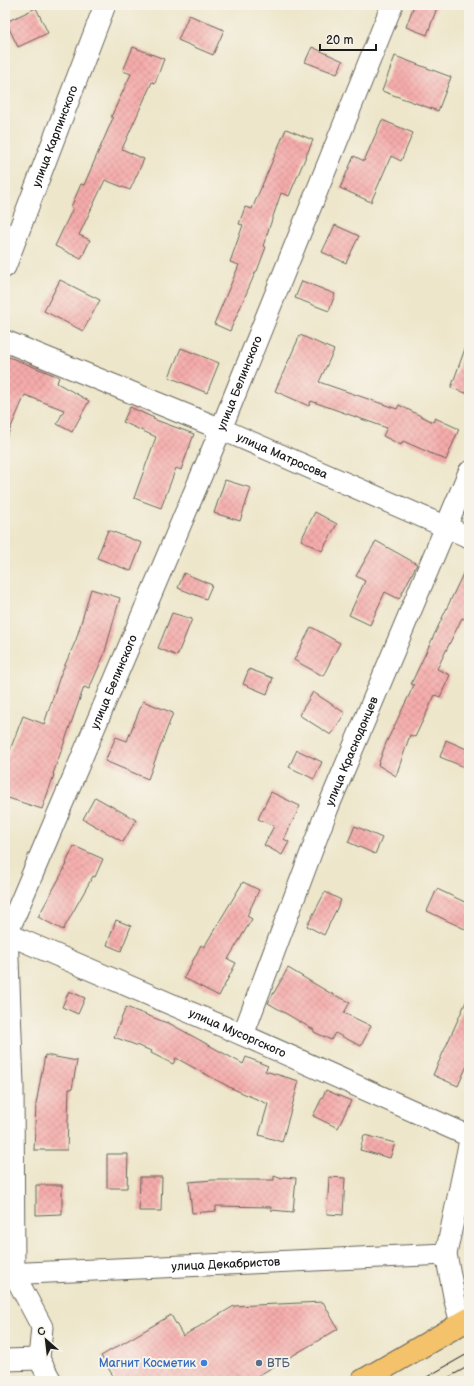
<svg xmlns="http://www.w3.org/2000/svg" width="474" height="1386" viewBox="0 0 474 1386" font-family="'Balsamiq Sans',sans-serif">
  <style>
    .building { fill: url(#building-cross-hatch) }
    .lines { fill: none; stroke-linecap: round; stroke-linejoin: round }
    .minor-casing { stroke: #656359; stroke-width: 23 }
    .major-casing { stroke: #656359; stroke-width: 24 }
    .path { stroke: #656359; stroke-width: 2.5; stroke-dasharray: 1 3; stroke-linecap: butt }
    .minor { stroke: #fff; stroke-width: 21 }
    .major { stroke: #f3c26a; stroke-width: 22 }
    .tram { stroke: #1c1c1c; stroke-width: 1 }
    .shop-dot { fill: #3f7fe0; stroke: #f7f3e8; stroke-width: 1.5 }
    .service-dot { fill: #5c6f8a; stroke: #f7f3e8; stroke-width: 1.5 }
    .labels { text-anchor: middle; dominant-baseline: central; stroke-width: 4; stroke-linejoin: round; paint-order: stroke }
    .street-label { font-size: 12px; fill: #1c1c1c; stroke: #f7f3e8 }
    .shop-label { font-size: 12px; fill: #366cbe; stroke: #f7f3e8; text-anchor: end }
    .service-label { font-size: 12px; fill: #4e5e75; stroke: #f7f3e8; text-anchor: start }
  </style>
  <defs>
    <pattern id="building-cross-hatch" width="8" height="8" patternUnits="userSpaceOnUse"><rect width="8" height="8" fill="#f5acab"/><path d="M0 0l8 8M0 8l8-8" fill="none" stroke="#d19393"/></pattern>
  </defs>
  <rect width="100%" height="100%" fill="#f7f3e8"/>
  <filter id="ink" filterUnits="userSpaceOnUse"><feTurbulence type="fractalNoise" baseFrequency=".025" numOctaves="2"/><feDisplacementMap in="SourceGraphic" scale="8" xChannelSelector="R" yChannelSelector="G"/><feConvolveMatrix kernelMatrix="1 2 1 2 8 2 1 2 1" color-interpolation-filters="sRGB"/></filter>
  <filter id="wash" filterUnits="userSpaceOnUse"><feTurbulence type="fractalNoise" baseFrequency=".012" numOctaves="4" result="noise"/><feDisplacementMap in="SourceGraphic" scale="16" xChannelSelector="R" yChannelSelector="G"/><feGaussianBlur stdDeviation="0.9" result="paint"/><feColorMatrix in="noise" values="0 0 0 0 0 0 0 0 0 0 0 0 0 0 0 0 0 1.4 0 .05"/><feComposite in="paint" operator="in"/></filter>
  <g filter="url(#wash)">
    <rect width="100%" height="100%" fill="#ede6ca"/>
    <g id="blocks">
      <g class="building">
        <path d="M414,5H438L427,35L406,27Z"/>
        <path d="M36,8L48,33L18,47L6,22Z"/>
        <path d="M189,15L224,30L213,55L178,40Z"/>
        <path d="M133,47L164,59L155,83L152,82L122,149L144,159L130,190L105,180L79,235L90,240L81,259L55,246L73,208L71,207L81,184L84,185L113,118L111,117L131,74L123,71Z"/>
        <path d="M312,47L343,61L337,74L305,62Z"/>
        <path d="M395,56L451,77L438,111L382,91Z"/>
        <path d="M382,120L413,133L401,161L391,156L371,202L340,188L354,156L364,161Z"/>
        <path d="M286,129L313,140L289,196L281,193L263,246L266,247L257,271H256L230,331L214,324L239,265L230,262L243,225L239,224L245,207L252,209Z"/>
        <path d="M335,225L359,236L346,263L322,252Z"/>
        <path d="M60,280L100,300L83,331L44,311Z"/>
        <path d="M302,281L335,294L329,311L295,298Z"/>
        <path d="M300,335L334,350L319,382L397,409L399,405L433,422L435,418L459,429L446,460L403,441L401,445L383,436L387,428L311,401L309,406L275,391Z"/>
        <path d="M467,343L469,344V394L451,388Z"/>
        <path d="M181,348L219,363L207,393L169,377Z"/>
        <path d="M9,357L59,377L57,383L89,401L72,432L57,424L64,410L25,395L5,441V366Z"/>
        <path d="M130,407L154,418L153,419L194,434L181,470L176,468L161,508L134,498L156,437L123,422Z"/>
        <path d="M225,480L251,488L240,521L214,513Z"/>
        <path d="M315,512L337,524L322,551L301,540Z"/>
        <path d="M108,530L142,543L131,571L97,558Z"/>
        <path d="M376,541L417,564L399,599L385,592L370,625L349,615L365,581L356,576Z"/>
        <path d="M469,561V621L462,618L437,669L450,675L440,697L435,695L415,737L410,735L396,776L378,765L386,743L414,685L411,684Z"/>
        <path d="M184,573L212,585L206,599L178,588Z"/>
        <path d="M91,589L120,598L104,655L89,689L84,687L53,774L54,775L42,809L5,797V763L23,716L44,724L60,676L76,640Z"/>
        <path d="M172,613L192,619L177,656L158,648Z"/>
        <path d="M311,627L340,643L323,676L294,660Z"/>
        <path d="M249,669L273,678L267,694L243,684Z"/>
        <path d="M313,692L345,713L331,735L299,715Z"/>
        <path d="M143,701L173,713L148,779L105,761L116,737L127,741Z"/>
        <path d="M446,740L469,750V769L440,757Z"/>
        <path d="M297,750L322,762L314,779L289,767Z"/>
        <path d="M271,792L300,806L284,839L289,842L282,855L264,845L274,826L258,819Z"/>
        <path d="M95,797L136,820L123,842L83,819Z"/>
        <path d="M355,826L382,838L375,854L348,842Z"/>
        <path d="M74,846L103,859L95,877L93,876L63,930L38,917L67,864L66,863Z"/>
        <path d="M243,882L259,890L247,916L252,919L228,959L236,963L219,996L184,978L201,945L204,947Z"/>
        <path d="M437,889L469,904V931L427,911Z"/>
        <path d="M325,892L341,900L324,935L307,926Z"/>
        <path d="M116,920L131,926L121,951L107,945Z"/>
        <path d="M288,968L330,993L350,1002L344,1013L371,1026L361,1046L335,1033L331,1040L314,1032V1030L268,1003Z"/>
        <path d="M69,991L85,998L78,1014L62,1007Z"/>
        <path d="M469,995V1061L458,1086L433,1075Z"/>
        <path d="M126,1007L167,1023V1022L243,1064L246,1057L268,1066L265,1071L299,1081L282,1142L259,1135L268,1104L231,1088L176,1058L173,1064L151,1053L152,1051L114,1037Z"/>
        <path d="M45,1055L77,1061L72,1089H69L67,1150H34L36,1104Z"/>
        <path d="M326,1090L351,1101L338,1128L313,1116Z"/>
        <path d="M364,1135L395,1143L390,1158L360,1150Z"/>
        <path d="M107,1154H128L127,1188H107Z"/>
        <path d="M274,1176L282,1179L283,1177L296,1178L293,1212L271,1210V1207L216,1206V1211L192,1213L189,1182L212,1180H274Z"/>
        <path d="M140,1177H162L161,1211H139Z"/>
        <path d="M329,1177L345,1178L343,1215L327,1214Z"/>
        <path d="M36,1185H62V1214L36,1215Z"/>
        <path d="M323,1302L338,1329L249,1381H116L101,1356L171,1315L183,1336L234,1306Z"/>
      </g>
    </g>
  </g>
  <g filter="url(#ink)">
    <use href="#blocks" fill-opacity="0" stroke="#656359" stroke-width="1"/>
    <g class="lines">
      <g class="minor-casing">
        <g id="minor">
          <path id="s1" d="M5,267L105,5"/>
          <path id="s2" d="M5,341L221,429L469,537"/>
          <path id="s3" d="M5,933L243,1035L469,1136"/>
          <path id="s4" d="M243,1035L327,810L469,472"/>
          <path id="s5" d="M5,1274L446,1254"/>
          <path d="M461,1323L455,1301L446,1254L469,1145"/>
          <path d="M5,1360L39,1359"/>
          <path id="s6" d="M51,1381L39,1359L42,1327L14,1274L13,1085L7,934L221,429L392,5"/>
        </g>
      </g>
      <g class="major-casing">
        <path id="major" d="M362,1381L469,1319"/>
      </g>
      <path class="path" d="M468,1381L469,1380"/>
      <use href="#minor" class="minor"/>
      <use href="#major" class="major"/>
      <g class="tram">
        <path d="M420,1381L469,1353"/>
        <path d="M442,1381L469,1366"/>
      </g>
    </g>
  </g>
  <circle class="shop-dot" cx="204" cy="1363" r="4"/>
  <circle class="service-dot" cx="259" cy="1363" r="4"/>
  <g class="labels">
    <g class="street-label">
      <text stroke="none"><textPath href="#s1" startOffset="140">улица Карпинского</textPath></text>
      <text stroke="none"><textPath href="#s6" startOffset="1055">улица Белинского</textPath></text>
      <text stroke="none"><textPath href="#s2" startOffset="300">улица Матросова</textPath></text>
      <text stroke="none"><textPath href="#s6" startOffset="731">улица Белинского</textPath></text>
      <text stroke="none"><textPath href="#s4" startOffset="304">улица Краснодонцев</textPath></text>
      <text stroke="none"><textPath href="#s3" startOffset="253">улица Мусоргского</textPath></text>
      <text stroke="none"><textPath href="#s5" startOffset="221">улица Декабристов</textPath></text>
    </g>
    <g class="shop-label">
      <text x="196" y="1363">Магнит Косметик</text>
    </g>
    <g class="service-label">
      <text x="267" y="1363">ВТБ</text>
    </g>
  </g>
  <rect width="474" height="1386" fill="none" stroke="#f7f3e8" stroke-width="20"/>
  <g transform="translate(46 1340) rotate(332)" stroke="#f7f3e8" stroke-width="3" paint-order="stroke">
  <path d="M0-3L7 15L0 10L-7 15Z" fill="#1c1c1c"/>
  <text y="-6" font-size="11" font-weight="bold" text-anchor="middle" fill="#1c1c1c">С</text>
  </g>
  <path d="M320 44v6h56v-6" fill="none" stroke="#1c1c1c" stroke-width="2"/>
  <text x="326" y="44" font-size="12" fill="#1c1c1c" stroke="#f7f3e8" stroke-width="3" paint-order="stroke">20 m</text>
</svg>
